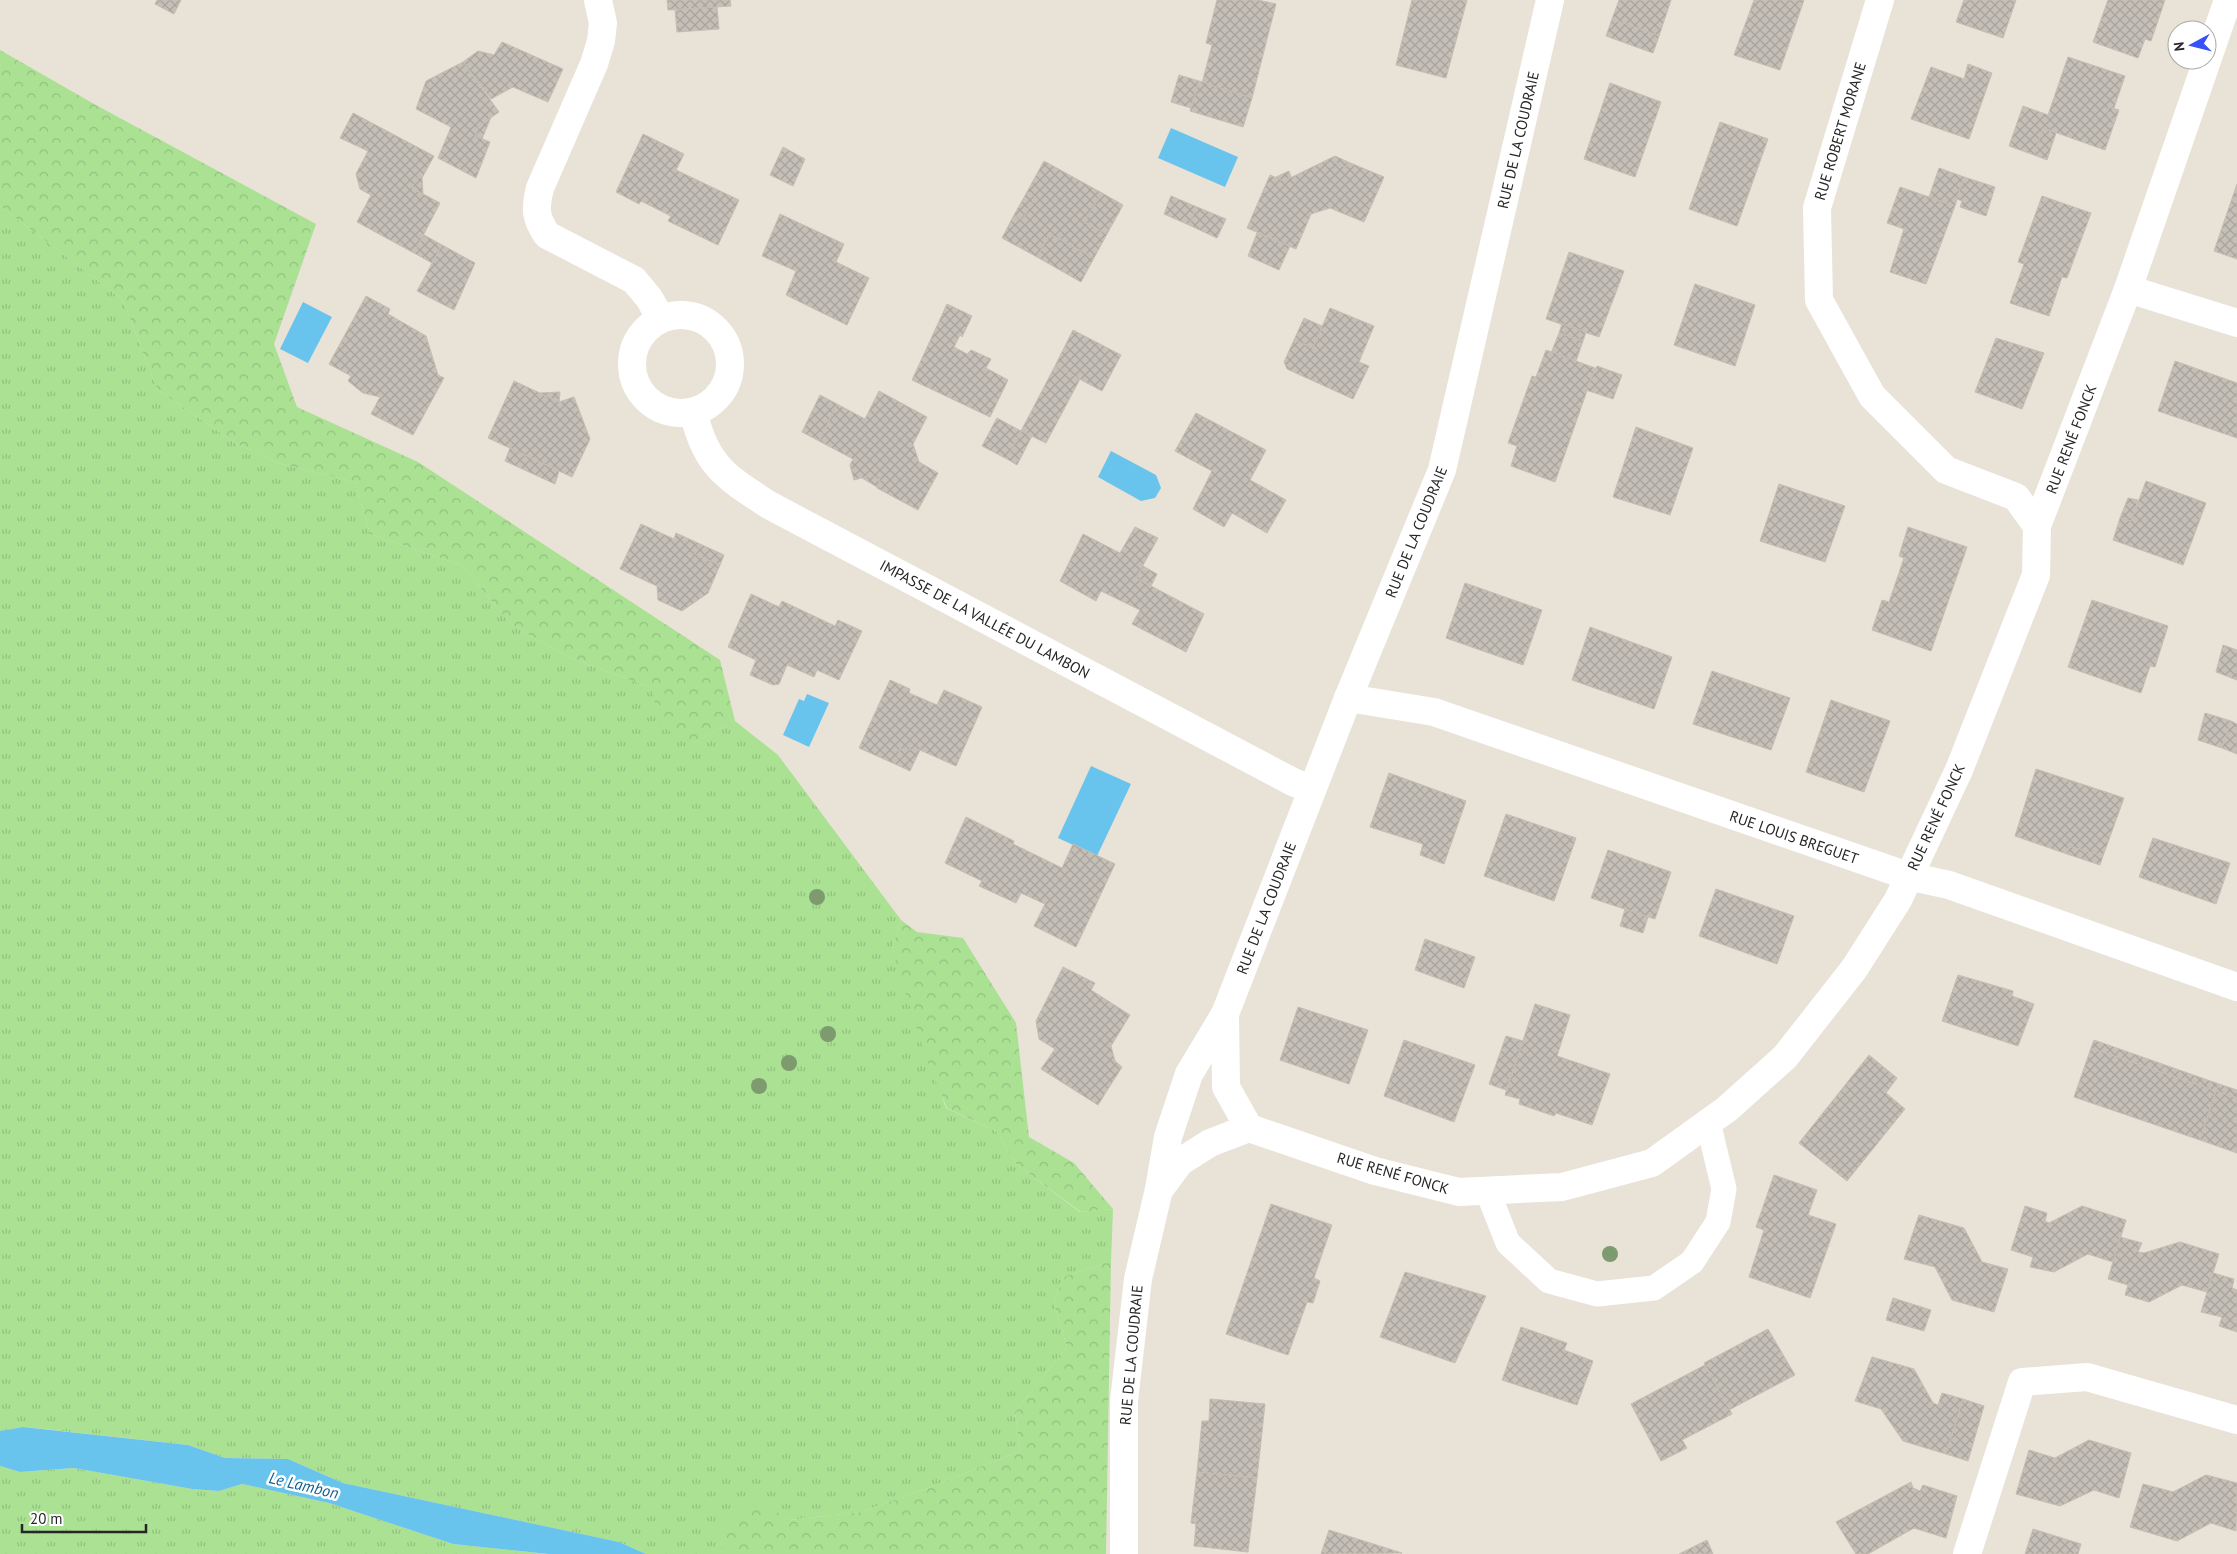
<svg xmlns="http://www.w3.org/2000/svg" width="2237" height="1554" viewBox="0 0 2237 1554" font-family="'PT Sans',sans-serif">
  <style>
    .grass { fill: url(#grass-tufts) }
    .forest { fill: url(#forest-crowns) }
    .water { fill: #69c4ed }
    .building { fill: url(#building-cross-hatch); stroke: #c4beb2 }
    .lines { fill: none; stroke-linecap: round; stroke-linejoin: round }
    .service { stroke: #fff; stroke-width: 25 }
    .minor { stroke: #fff; stroke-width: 28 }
    .tree { fill: #7d9b6e }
    .labels { text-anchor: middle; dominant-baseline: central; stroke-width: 5; stroke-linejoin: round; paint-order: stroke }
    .street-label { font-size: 15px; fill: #262626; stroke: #fff }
    .water-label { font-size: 16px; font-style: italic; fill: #0e6093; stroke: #fff }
  </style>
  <defs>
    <pattern id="grass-tufts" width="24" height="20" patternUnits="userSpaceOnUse" patternTransform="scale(1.25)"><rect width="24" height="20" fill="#aae193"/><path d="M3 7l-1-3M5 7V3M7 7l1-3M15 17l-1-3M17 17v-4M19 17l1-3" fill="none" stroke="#92c17f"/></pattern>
    <pattern id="forest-crowns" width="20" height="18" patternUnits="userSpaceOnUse" patternTransform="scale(1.25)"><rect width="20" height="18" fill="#aae193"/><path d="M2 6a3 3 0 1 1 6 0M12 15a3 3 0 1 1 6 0" fill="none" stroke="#92c17f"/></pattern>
    <pattern id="building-cross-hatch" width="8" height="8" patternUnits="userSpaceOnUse" patternTransform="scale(1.25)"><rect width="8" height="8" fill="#c4bfb7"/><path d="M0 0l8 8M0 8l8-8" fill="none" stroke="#a8a49d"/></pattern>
  </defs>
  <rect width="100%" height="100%" fill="#e9e2d7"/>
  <g class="grass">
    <path d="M0,206L123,300L157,389L235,443L278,463L355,482L370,534L461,565L512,625L568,657L652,688L693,743L735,721L778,755L901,920L892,949L946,1108L996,1131L1017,1165L1080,1212L1113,1209L1111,1261L1063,1277L1054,1304L1067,1347L1015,1412L1020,1451L931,1487L861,1512L789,1520L757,1500L722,1527L723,1554H646L619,1542L343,1483L288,1459L225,1458L188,1445L44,1429L23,1427L0,1431Z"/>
    <path d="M0,1466L20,1472L74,1468L192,1489L219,1491L242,1484L329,1503L453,1544L549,1554H0Z"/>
  </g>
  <g class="forest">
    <path d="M0,50L94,104L316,224L274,344L297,407L418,462L720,660L735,721L693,743L660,726L652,688L568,657L512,625L461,565L370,534L355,482L278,463L235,443L157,389L123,300L0,206Z"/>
    <path d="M901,920L917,932L963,938L1016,1023L1029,1137L1074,1163L1113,1209L1081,1212L1017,1165L996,1131L947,1108L926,1058L892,949Z"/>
    <path d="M1111,1261L1106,1554H723L721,1527L757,1499L789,1520L861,1512L931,1487L1020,1451L1015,1412L1067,1347L1054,1304L1063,1277Z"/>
  </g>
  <g class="water">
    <path d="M1171,128L1238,157L1225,187L1158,158Z"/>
    <path d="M303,302L332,317L308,363L280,349Z"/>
    <path d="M1111,451L1156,475L1161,488L1155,498L1141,501L1098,477Z"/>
    <path d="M807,694L829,703L809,747L783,735L799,699L804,701Z"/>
    <path d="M1091,766L1131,784L1097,856L1058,838Z"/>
    <path d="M23,1427L188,1445L225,1458L288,1459L343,1483L619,1542L646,1554H549L453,1544L329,1503L242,1484L219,1491L192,1489L74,1468L20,1472L0,1466V1431Z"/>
  </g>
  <g class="building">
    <path d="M157,0H181L174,14L155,4Z"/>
    <path d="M667,0H730L731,6L668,10Z"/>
    <path d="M1217,0H1258L1276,4L1252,98L1202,83L1212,45L1206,43Z"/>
    <path d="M1412,0H1467L1446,78L1396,65Z"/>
    <path d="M1619,0H1671L1659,36L1612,19Z"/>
    <path d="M1754,0H1804L1780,70L1734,55Z"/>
    <path d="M1964,0H2016L2003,38L1956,22Z"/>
    <path d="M2108,0H2165L2151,41L2145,39L2138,58L2093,42Z"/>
    <path d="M717,7L719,29L677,32L675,10Z"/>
    <path d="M1612,19L1659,36L1653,53L1606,36Z"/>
    <path d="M502,42L563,69L548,102L513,87L491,99L463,62L478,51L494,55Z"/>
    <path d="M2068,57L2125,76L2114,108L2109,107L2107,111L2114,124L2105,150L2043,128L2034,155L2009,146L2023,106L2048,115Z"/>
    <path d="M463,62L499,112L479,126L475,136L490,142L476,178L438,158L451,127L416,109L426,81Z"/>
    <path d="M1968,64L1992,73L1969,139L1911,119L1931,67L1964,79Z"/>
    <path d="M1179,75L1199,81L1191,108L1171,102Z"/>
    <path d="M1199,81L1252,98L1243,127L1190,111Z"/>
    <path d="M1610,83L1661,102L1635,177L1584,159Z"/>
    <path d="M2109,107L2119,110L2114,124L2107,111Z"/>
    <path d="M353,113L434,156L422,178L418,177L412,188L440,203L414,253L357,222L371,195L360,189L356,174L368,151L340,138Z"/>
    <path d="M491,117L482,139L475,136L479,126Z"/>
    <path d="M1720,122L1768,139L1737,226L1689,209Z"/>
    <path d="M2043,128L2056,133L2047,160L2034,155Z"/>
    <path d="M643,134L684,154L676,170L739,200L718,245L668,221L671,216L641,201L639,204L616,192Z"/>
    <path d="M783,147L805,159L793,186L770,175Z"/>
    <path d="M1335,156L1348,162L1345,167L1335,163Z"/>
    <path d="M1335,156V163L1345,167L1348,162L1384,177L1364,222L1330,208L1311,214L1296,249L1247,228L1270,175L1284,181Z"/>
    <path d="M1044,161L1102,193L1084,222L1107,234L1094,258L1050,234L1037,257L1002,238L1014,215L1022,220L1035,197L1027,192Z"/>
    <path d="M1939,168L1964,177L1955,206L1929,197Z"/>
    <path d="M1289,171L1291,177L1284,181L1276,177Z"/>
    <path d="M418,177L422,178L423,194L412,188Z"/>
    <path d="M1964,177L1995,187L1986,216L1960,207L1962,201L1957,199Z"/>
    <path d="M2237,184V259L2214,251Z"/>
    <path d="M1900,187L1955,206L1926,284L1890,272L1904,229L1887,223Z"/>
    <path d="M1027,192L1035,197L1022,220L1014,215Z"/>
    <path d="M1102,193L1123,205L1107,234L1084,222Z"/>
    <path d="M1171,196L1197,207L1189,225L1164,214Z"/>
    <path d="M2042,196L2091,213L2067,278L2062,277L2049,316L2010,303L2024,264L2018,262Z"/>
    <path d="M1197,207L1226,219L1217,238L1189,225Z"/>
    <path d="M780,214L844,244L836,262L869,278L847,325L786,295L796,271L762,256Z"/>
    <path d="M1257,233L1290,246L1279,270L1248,256Z"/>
    <path d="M1050,234L1094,258L1081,282L1037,257Z"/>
    <path d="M424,235L442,245L432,263L414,253Z"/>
    <path d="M442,245L475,263L454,310L417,291Z"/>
    <path d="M1569,252L1624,271L1599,337L1546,319Z"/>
    <path d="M1695,284L1755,305L1735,366L1674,345Z"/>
    <path d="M366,296L390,309L388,314L426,336L438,375L444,378L413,435L371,414L380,397L363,393L348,381L351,376L329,364Z"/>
    <path d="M947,304L972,316L962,337L960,335L954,347L967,354L971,350L991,359L986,368L1008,380L990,417L912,380Z"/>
    <path d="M1330,308L1374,326L1359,362L1369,366L1353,399L1287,369L1284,362L1294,340L1313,348Z"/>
    <path d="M1304,318L1322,326L1313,348L1294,340Z"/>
    <path d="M1562,324L1586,332L1583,341L1559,333Z"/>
    <path d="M1073,330L1121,355L1102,391L1055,366Z"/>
    <path d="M1559,333L1583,341L1576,361L1551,353Z"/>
    <path d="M1996,338L2044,353L2022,409L1975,392Z"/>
    <path d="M1546,350L1595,368L1555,482L1511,466L1517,446L1508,443L1532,376L1536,377Z"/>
    <path d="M2175,361L2237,383V438L2158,411Z"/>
    <path d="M1055,366L1080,379L1046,443L1021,431Z"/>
    <path d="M1597,366L1622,375L1613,399L1586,390Z"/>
    <path d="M514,381L559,402L574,397L590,439L572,477L488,438Z"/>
    <path d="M879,391L927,417L913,444L919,462L938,473L918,510L877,488L880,480L872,475L854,480L850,465L853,459L819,441L837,404L865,419Z"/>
    <path d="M560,392L559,402L540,393Z"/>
    <path d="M820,395L837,404L819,441L802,432Z"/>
    <path d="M1196,413L1266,450L1250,480L1286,500L1267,533L1232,513L1224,527L1193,509L1212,471L1175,451Z"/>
    <path d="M997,418L1021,431L1007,459L982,446Z"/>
    <path d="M1636,427L1693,448L1670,515L1613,497Z"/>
    <path d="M1021,431L1032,436L1017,465L1007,459Z"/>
    <path d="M510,448L559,471L555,484L505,461Z"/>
    <path d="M872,475L880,480L877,487L862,478Z"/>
    <path d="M2146,481L2206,503L2183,565L2113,540L2120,518L2131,521Z"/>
    <path d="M1779,484L1845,506L1825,562L1760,541Z"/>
    <path d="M2128,498L2138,500L2131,521L2120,518Z"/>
    <path d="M641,524L674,539L676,533L700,544L695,554L720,565L708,593L682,611L658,600L657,586L620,569Z"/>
    <path d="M1135,527L1158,538L1136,578L1204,614L1186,652L1132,624L1140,610L1101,591L1096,601L1060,581L1083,534L1120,553Z"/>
    <path d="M1908,527L1967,547L1931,651L1872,630L1882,600L1889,602L1904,558L1899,556Z"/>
    <path d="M700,544L724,555L720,565L695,554Z"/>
    <path d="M1143,566L1157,574L1151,586L1136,578Z"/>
    <path d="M1465,583L1542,610L1523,665L1446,638Z"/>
    <path d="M751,594L779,607L782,601L835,626L838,620L862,631L839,680L817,670L814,677L787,665L779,684L773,685L750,675L756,660L728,647Z"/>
    <path d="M2092,600L2168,626L2155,667L2150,666L2141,693L2068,667Z"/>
    <path d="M1590,627L1672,657L1654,709L1572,680Z"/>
    <path d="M2223,645L2237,650V680L2216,672Z"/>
    <path d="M1712,671L1790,698L1771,750L1693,724Z"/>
    <path d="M890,680L910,689L909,693L937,705L944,690L982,707L956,766L920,750L900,749L895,764L859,748Z"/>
    <path d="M1831,700L1890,721L1864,792L1806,772Z"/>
    <path d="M2205,713L2231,721L2222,748L2198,740Z"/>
    <path d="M2231,721L2237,724V754L2222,748Z"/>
    <path d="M900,749L920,750L910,771L895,764Z"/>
    <path d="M2036,769L2124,798L2103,856L2069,846L2067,854L2015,836Z"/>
    <path d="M1389,773L1466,801L1444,864L1420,855L1423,844L1370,827Z"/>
    <path d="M1506,814L1576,838L1554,901L1484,876Z"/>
    <path d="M966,817L1014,841L1013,844L1062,868L1073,844L1115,864L1076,947L1034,926L1045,904L1021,893L1016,903L979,886L982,881L945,863Z"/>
    <path d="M2153,838L2230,863L2216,904L2139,877Z"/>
    <path d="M2069,846L2103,856L2100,865L2067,854Z"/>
    <path d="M1608,850L1671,872L1655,919L1591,898Z"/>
    <path d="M1716,889L1794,916L1777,964L1699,936Z"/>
    <path d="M1625,909L1648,917L1643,933L1620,926Z"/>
    <path d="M1425,939L1475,957L1464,988L1415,970Z"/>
    <path d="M1063,967L1095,983L1091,990L1130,1015L1111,1046L1115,1061L1122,1067L1098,1105L1041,1069L1055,1049L1039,1039L1036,1021Z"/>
    <path d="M1958,975L2013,991L2012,996L2034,1004L2018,1046L1942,1021Z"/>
    <path d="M1535,1004L1570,1015L1557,1056L1610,1074L1592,1125L1556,1113L1554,1116L1519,1104L1520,1099L1505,1095Z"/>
    <path d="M1298,1007L1368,1030L1349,1084L1280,1060Z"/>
    <path d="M1506,1036L1523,1041L1506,1090L1489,1084Z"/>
    <path d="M1404,1040L1475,1065L1454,1122L1384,1096Z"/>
    <path d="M2094,1040L2219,1084L2216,1091L2091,1048Z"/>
    <path d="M2091,1048L2216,1091L2200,1140L2074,1097Z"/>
    <path d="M1869,1055L1897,1078L1886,1093L1905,1109L1847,1181L1799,1143Z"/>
    <path d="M2219,1084L2237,1090V1098L2216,1091Z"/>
    <path d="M2216,1091L2237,1098V1153L2200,1140Z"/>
    <path d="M1774,1175L1817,1190L1808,1215L1836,1224L1810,1298L1749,1277L1764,1230L1756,1227Z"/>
    <path d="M1271,1204L1332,1225L1314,1278L1320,1281L1313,1303L1307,1302L1288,1355L1226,1334Z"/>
    <path d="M2025,1206L2047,1213L2045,1221L2049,1223L2082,1206L2126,1220L2113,1262L2088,1254L2054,1272L2030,1267L2033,1257L2011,1250Z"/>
    <path d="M1919,1215L1964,1228L1982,1262L2008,1269L1994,1312L1952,1300L1935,1267L1904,1259Z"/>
    <path d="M2120,1237L2142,1243L2138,1252L2144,1253L2180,1242L2219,1254L2207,1292L2182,1285L2149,1302L2125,1295L2128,1285L2108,1279Z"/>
    <path d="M1405,1272L1486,1296L1455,1363L1380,1337Z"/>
    <path d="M2213,1273L2234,1279L2232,1288L2237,1290V1332L2219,1326L2222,1317L2201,1312Z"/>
    <path d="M1893,1298L1931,1310L1924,1331L1886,1320Z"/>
    <path d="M1521,1327L1567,1343L1564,1350L1593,1361L1577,1405L1502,1380Z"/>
    <path d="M1768,1329L1795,1375L1729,1410L1704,1363Z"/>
    <path d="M1872,1357L1914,1369L1933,1403L1938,1405L1942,1393L1963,1399L1946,1454L1903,1441L1881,1409L1855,1401Z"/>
    <path d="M1705,1365L1732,1414L1682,1440L1687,1448L1661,1461L1631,1404Z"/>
    <path d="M1210,1399L1265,1404L1257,1478L1197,1472L1202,1421H1209Z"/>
    <path d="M1963,1399L1984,1406L1968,1461L1946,1454Z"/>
    <path d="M2089,1440L2131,1453L2119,1498L2094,1490L2060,1506L2016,1494L2029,1450L2055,1458Z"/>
    <path d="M1197,1472L1257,1478L1248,1552L1194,1546L1196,1524L1191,1523Z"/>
    <path d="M2206,1475L2237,1483L2236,1531L2211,1523L2177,1541L2130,1527L2143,1484L2173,1492Z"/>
    <path d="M1911,1482L1913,1488L1920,1491L1923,1485L1957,1496L1946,1538L1914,1528L1868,1554H1856L1836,1522Z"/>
    <path d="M2033,1529L2081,1544L2078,1554H2025Z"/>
    <path d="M1329,1530L1402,1553L1321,1554Z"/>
    <path d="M1707,1540L1713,1554H1679Z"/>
  </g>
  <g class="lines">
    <path class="service" d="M1487,1190L1508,1243L1549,1281L1597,1294L1654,1288L1692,1262L1718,1222L1724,1189L1708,1122"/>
    <g class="minor">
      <path d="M598,0L603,23L601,41L594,64L540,188C535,209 535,217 547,235L634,280L649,298L661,319"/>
      <path d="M1880,0L1817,208L1819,300L1872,396L1946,470L2016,497L2037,526"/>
      <path d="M2128,289L2237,323"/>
      <circle cx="681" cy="364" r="49"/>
      <path d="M693,412C698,430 704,450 717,465C730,481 751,493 769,505L1293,782L1312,790"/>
      <path d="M1348,698L1434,712L1908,876L1949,885L2237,987"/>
      <path d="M1225,1014L1226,1087L1249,1128"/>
      <path d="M1249,1128L1375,1171L1459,1192L1562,1187L1652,1163L1727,1109L1785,1057L1854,969L1898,900L1959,770L2036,575L2037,526L2128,289L2228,0"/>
      <path d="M1160,1189L1180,1162L1210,1143L1249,1128"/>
      <path d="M1124,1554V1401L1138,1279L1159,1189L1168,1137L1189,1074L1225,1014L1348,698L1442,470L1550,0"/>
      <path d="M1967,1554L2022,1382L2087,1377L2237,1420"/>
    </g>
  </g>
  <g class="tree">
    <circle cx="817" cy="897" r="8"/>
    <circle cx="828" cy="1034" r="8"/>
    <circle cx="789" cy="1063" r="8"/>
    <circle cx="759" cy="1086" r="8"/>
    <circle cx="1610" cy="1254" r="8"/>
  </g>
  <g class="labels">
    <g class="street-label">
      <text transform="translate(1840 131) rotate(-73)">RUE ROBERT MORANE</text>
      <text transform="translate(1518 140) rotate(-77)">RUE DE LA COUDRAIE</text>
      <text transform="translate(2071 439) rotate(-69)">RUE RENÉ FONCK</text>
      <text transform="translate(1416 532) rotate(-68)">RUE DE LA COUDRAIE</text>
      <text transform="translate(985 619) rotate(28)">IMPASSE DE LA VALLÉE DU LAMBON</text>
      <text transform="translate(1936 817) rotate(-65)">RUE RENÉ FONCK</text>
      <text transform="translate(1794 837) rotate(19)">RUE LOUIS BREGUET</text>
      <text transform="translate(1266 908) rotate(-69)">RUE DE LA COUDRAIE</text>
      <text transform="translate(1393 1173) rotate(16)">RUE RENÉ FONCK</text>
      <text transform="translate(1131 1355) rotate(-85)">RUE DE LA COUDRAIE</text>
    </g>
    <g class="water-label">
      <text transform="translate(304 1485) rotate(13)">Le Lambon</text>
    </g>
  </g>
  <g transform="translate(2192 45) rotate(263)"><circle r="24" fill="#ffffff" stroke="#a8a8a8"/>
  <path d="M0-4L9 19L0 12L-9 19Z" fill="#3652f8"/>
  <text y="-8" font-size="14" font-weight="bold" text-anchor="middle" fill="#262626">N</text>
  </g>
  <path d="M22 1524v8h124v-8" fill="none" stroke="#262626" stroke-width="2.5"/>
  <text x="30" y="1524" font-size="15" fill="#262626" stroke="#ffffff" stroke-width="4" paint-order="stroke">20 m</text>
</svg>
